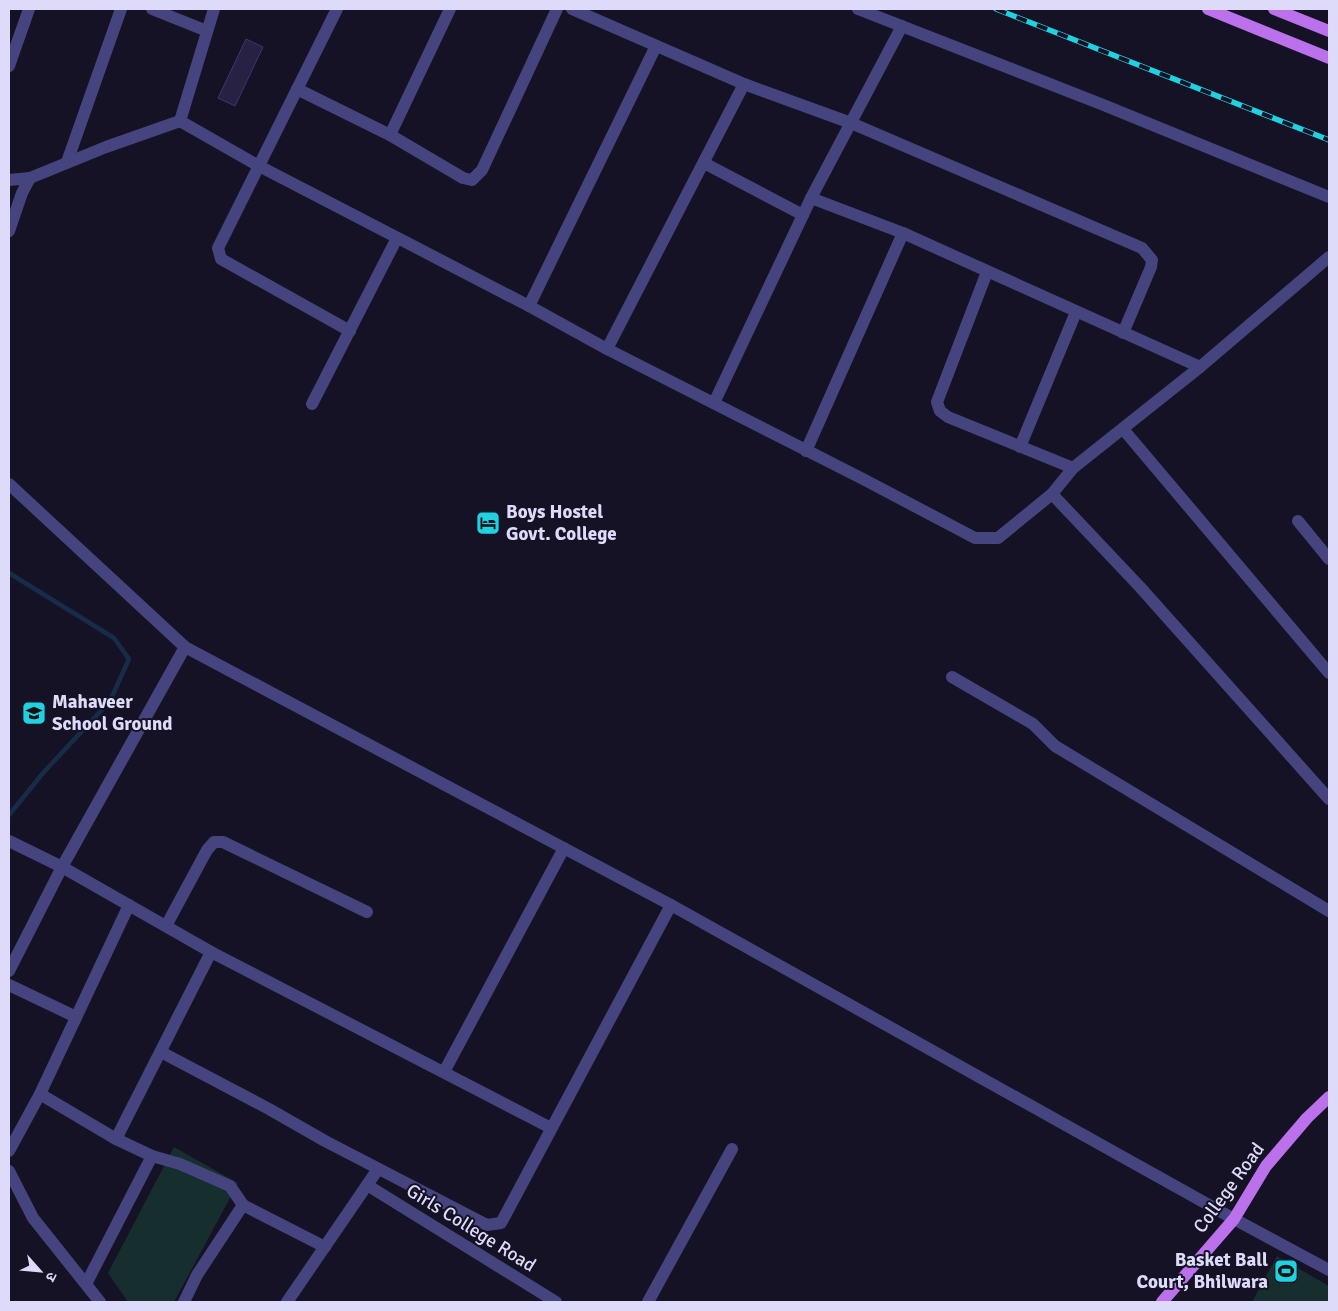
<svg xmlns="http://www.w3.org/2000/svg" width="1338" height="1311" viewBox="0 0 1338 1311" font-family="Signika,'Noto Sans Devanagari',sans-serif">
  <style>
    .green { fill: #162e2d }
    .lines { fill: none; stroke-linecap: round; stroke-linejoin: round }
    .stream { stroke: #172c49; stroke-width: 4.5 }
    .building { fill: #272143; stroke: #40366c }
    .minor { stroke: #45447e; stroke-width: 12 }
    .major { stroke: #bb70ec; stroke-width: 12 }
    .rail-casing { stroke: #20d2e1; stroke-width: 5.5 }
    .rail { stroke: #151225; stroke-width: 4; stroke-dasharray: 11; stroke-linecap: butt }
    .labels { text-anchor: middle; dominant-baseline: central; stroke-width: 4; stroke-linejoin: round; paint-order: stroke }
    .poi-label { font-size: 19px; font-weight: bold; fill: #dedbfa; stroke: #151225; text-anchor: start }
    .street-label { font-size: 19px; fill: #dedbfa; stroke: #151225 }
  </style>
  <rect width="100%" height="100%" fill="#151225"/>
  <g class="green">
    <path d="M174,1147L238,1183L174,1302H128L108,1273Z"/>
    <path d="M1277,1256L1329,1286V1302H1252Z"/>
  </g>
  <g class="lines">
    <path class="stream" d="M9,573L114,638L129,659L110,701L43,773L9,815"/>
  </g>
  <path class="building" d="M246,39L263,47L235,106L218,98Z"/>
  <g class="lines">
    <g class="minor">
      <path d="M152,9L207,31"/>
      <path d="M214,9L180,121L259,166L529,306L607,349L863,479L975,538H998L1052,494L1073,468L1200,367L1329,257"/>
      <path d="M337,9L218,248L221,259L350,331"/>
      <path d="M572,9L744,84L851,123L1142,248L1152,260L1151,267L1123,333"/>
      <path d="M858,9L1101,104L1329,197"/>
      <path d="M902,26L811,198L903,233L1200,367"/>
      <path d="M9,66L29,9"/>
      <path d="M297,89L390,135L450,9"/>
      <path d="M390,135L463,178L472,180L482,170L557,9"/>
      <path d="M67,162L121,9"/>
      <path d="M704,163L803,215"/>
      <path d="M30,178L106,147L180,121"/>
      <path d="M9,180L30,178L22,193L9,231"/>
      <path d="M987,272L937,402L940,411L948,417L1073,468"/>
      <path d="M529,306L656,46"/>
      <path d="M607,349L744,84"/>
      <path d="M714,403L811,198"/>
      <path d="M312,404L397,238"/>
      <path d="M1123,429L1329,673"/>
      <path d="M1020,447L1076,312"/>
      <path d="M806,451L903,233"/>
      <path d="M9,484L185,647L671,905L1234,1219L1329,1270"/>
      <path d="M1052,494L1140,587L1329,799"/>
      <path d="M1298,521L1329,559"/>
      <path d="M952,677L1033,724L1055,746L1329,911"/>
      <path d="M9,841L62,867L211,952L551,1128"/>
      <path d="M166,926L207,850L214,842H223L367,912"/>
      <path d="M9,971L62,867L185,647"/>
      <path d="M9,985L76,1017"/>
      <path d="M161,1052L269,1109L325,1141L487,1225L501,1223L671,905"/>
      <path d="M444,1072L564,848"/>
      <path d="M40,1094L116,1139L152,1156"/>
      <path d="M116,1139L211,952"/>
      <path d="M9,1151L40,1094L129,905"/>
      <path d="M9,1171L33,1218L100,1302"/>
      <path d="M367,1185L556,1302"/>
      <path d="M243,1205L325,1247"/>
      <path d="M86,1284L152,1156L180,1164L230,1186L243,1205L197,1275L184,1302"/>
      <path d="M287,1302L378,1169"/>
      <path d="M648,1302L732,1149"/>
    </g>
    <g class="major">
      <path d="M1208,9L1329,58"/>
      <path d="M1274,9L1329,31"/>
      <path d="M1162,1302L1234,1219L1266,1166L1307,1118L1329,1097"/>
    </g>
    <g class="rail-casing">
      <path id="rail" d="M996,9L1329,140"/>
    </g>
    <use href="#rail" class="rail"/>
  </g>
  <defs>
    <g id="hotel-square" transform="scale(1.25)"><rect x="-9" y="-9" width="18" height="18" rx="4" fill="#20d2e1" stroke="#151225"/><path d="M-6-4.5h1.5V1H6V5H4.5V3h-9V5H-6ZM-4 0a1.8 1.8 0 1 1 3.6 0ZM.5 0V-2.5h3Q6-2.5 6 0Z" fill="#111"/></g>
    <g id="school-square" transform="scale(1.25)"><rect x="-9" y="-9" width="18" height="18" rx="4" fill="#20d2e1" stroke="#151225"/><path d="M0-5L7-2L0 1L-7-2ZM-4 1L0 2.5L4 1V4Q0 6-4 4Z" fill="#111"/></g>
    <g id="stadium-square" transform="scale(1.25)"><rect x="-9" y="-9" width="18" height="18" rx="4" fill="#20d2e1" stroke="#151225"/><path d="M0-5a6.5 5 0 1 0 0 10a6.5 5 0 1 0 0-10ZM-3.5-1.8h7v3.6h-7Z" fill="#111"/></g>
  </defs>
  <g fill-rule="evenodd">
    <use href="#hotel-square" x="488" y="523"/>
    <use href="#school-square" x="34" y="713"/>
    <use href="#stadium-square" x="1286" y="1271"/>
  </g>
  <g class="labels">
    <g class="poi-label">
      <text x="506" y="512">Boys Hostel<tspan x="506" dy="22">Govt. College</tspan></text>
      <text x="52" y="702">Mahaveer<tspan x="52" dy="22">School Ground</tspan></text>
      <text x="1268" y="1260" text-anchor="end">Basket Ball<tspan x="1268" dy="22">Court, Bhilwara</tspan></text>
    </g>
    <g class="street-label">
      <text transform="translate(1229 1188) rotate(-54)">College Road</text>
      <text transform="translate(471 1228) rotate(32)">Girls College Road</text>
    </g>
  </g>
  <rect width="1338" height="1311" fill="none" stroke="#dedbfa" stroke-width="20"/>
  <g transform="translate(40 1271) rotate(117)" stroke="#151225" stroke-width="4" paint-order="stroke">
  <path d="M0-4L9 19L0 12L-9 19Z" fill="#dedbfa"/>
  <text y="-8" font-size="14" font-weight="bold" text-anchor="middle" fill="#dedbfa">उ</text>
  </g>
</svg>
